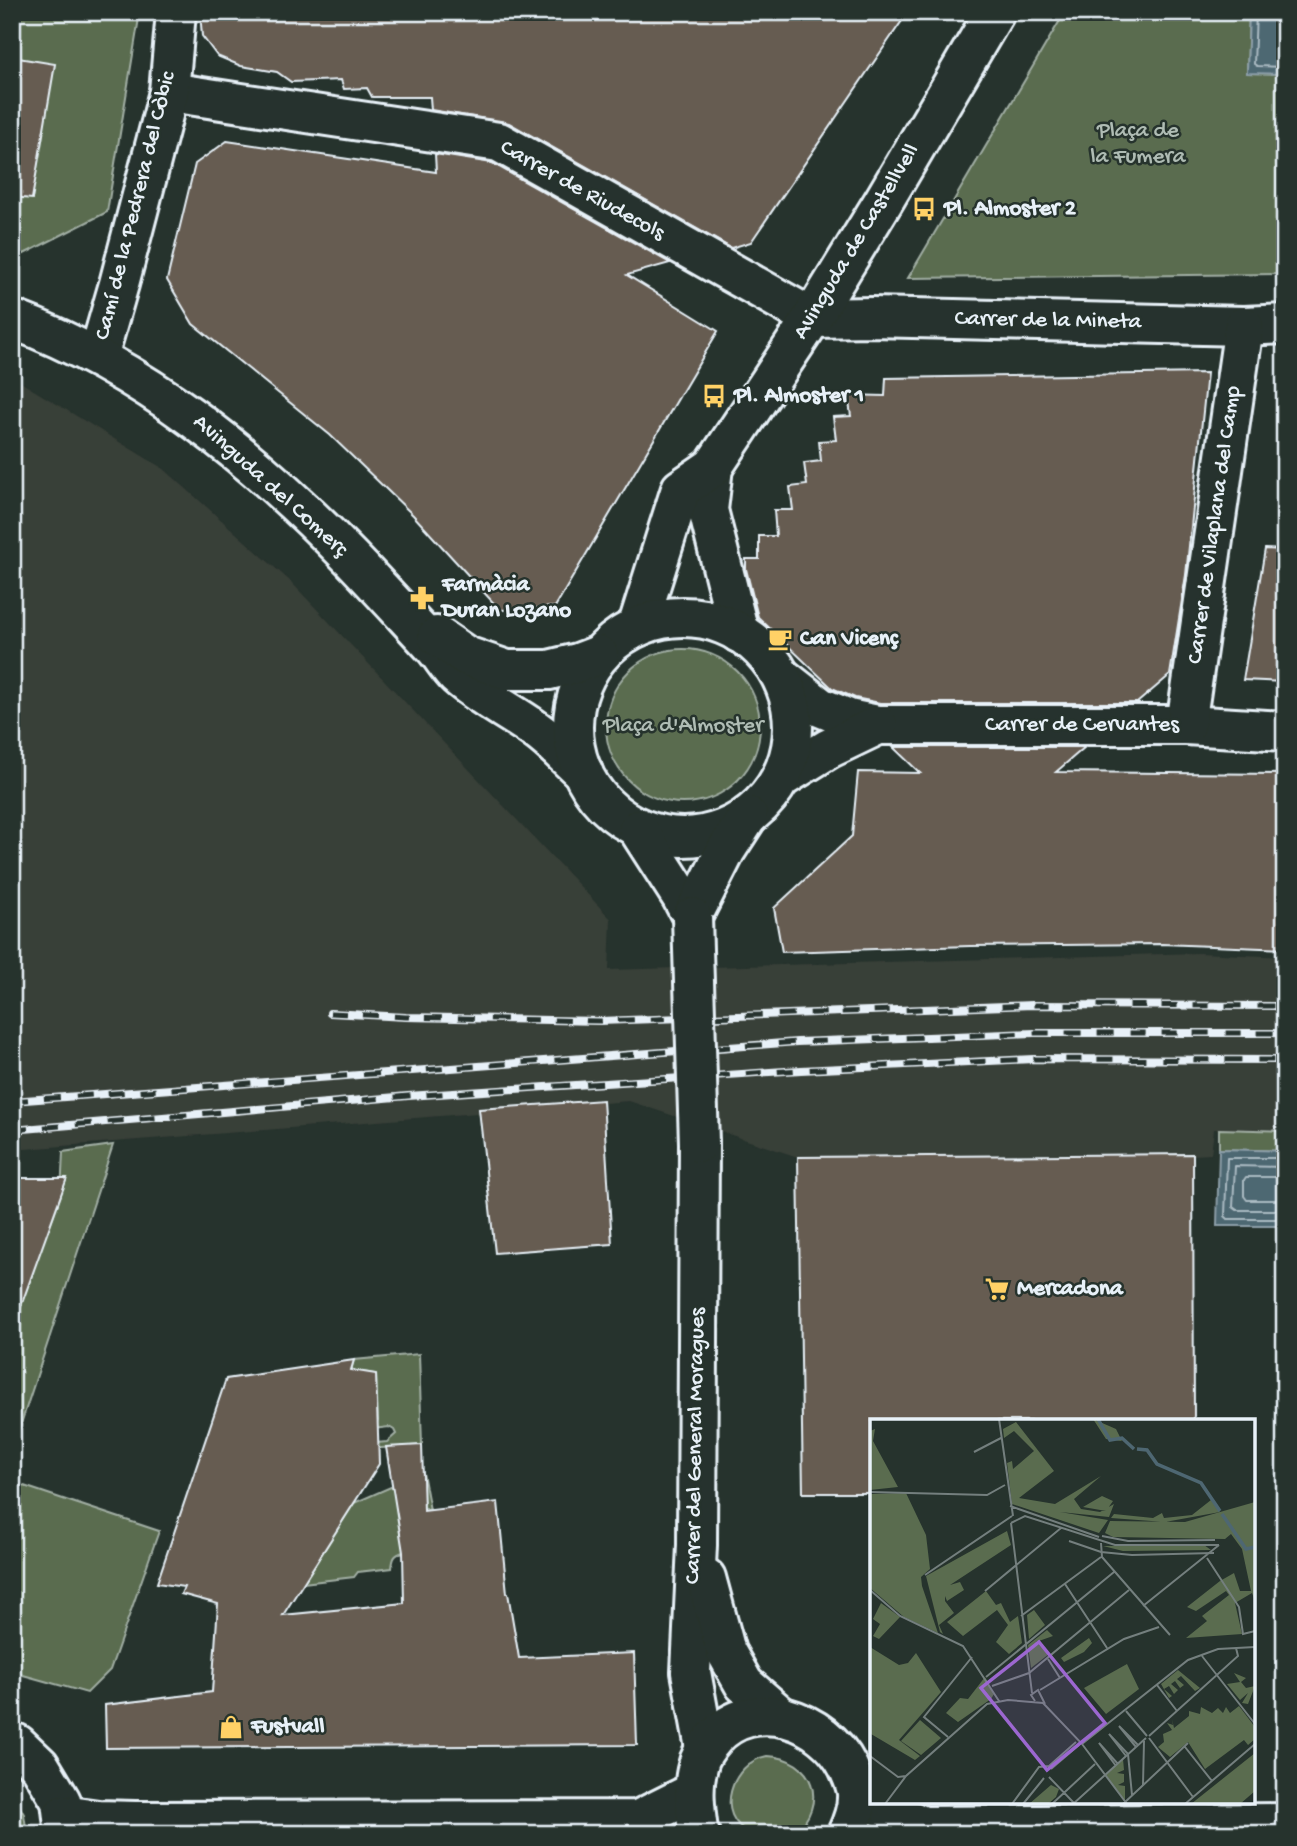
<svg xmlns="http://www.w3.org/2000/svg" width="1297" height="1846" viewBox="0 0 1297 1846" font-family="'Gochi Hand',sans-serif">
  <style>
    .built { fill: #393f38 }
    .green { fill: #5a6c4f; stroke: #a1aea4; stroke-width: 2 }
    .water { fill: #4e6772; stroke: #8c9ea8; stroke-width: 2 }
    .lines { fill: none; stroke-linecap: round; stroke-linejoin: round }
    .shore { stroke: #aabac2; stroke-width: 2 }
    .building { fill: #665c51; stroke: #e8f1f8; stroke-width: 2 }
    .minor-casing { stroke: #e8f1f8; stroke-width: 44 }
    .major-casing { stroke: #e8f1f8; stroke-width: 44 }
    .minor { stroke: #26332d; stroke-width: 38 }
    .major { stroke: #26332d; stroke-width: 38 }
    .rail-casing { stroke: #e8f1f8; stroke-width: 8 }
    .rail { stroke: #26332d; stroke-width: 5; stroke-dasharray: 16; stroke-linecap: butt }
    .major-bridge-casing { stroke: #e8f1f8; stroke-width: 44; stroke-linecap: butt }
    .major-bridge { stroke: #26332d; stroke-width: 38 }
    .labels { text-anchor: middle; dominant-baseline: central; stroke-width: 5; stroke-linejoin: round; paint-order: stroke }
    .park-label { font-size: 23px; fill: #afbcb4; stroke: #26332d }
    .street-label { font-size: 23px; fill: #e8f1f8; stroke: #26332d }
    .poi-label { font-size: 23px; font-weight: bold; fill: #e8f1f8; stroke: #26332d; text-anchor: start }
    .inset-river { fill: none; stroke: #4e6772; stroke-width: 3.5 }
    .inset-road { fill: none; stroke: #747f7e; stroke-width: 2 }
    .view { fill: #9c67d0; fill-opacity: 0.15; stroke: #9c67d0; stroke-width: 3.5 }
    .inset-edge { fill: none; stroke: #e8f1f8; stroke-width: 3.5 }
  </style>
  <rect width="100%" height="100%" fill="#26332d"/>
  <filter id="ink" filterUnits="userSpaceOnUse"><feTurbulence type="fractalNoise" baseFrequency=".0143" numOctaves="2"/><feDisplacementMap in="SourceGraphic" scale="14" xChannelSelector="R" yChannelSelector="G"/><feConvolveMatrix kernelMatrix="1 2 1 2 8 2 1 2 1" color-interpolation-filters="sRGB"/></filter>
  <g filter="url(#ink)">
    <path class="built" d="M12,377L164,469L291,582L611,919L609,970L1199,953L1285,957V1131L1214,1129L1211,1154L1193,1155L1194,1421H872V1493H803L798,1157L629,1101L12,1150Z"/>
    <g class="green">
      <path d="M12,12H140L107,212L12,260Z"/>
      <path d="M1065,12H1249L1247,73L1285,74V274L908,278Z"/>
      <circle cx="683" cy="726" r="77"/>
      <path d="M1219,1129L1285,1131V1151L1219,1149Z"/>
      <path d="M113,1145L12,1451V1257L48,1231L61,1195L63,1152Z"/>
      <path d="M419,1354L422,1445L368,1449L376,1443L387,1442L396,1434L394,1430L389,1427L373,1429L378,1421L376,1374L351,1370L354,1360Z"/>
      <path d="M423,1473L430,1510L423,1508L403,1552C394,1555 393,1558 392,1568L358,1572L354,1577L303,1583L354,1503Z"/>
      <path d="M12,1482L159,1531L110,1670L87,1693L16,1673L12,1670Z"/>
      <path d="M767,1756C814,1758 829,1803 794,1834C783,1834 760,1837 751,1833C712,1817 732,1762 767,1756Z"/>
      <path d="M12,1794L24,1814L27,1834H12Z"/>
    </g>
    <g class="water">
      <path d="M1249,12H1285V74L1247,73Z"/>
      <path d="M1219,1149L1285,1151V1226H1217Z"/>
    </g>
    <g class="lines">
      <g class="shore">
        <path d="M1256,12L1254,64L1257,66L1285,67"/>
        <path d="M1285,1158H1227L1225,1216L1228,1219H1285"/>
        <path d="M1285,1167L1235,1166L1233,1207L1237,1210H1285"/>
        <path d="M1285,1177H1246L1244,1180V1196L1247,1200H1285"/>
      </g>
    </g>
    <g class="building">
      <path d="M200,12H908L751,242L731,248L509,123L431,110L430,97H372L367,88L344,89L341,80L291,82L277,72L241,66L217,56L202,36Z"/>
      <path d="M12,57L55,64L32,199L12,197Z"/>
      <path d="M227,141L436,172L435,154L492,163L670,263L627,275L718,331L555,607L500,610L413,515L330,435L193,324L167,280L195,164Z"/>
      <path d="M1207,373L1186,575L1170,675L1137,703H880L855,698L832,688L758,617L746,569V559H759V536H776L774,510H793L790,487L807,485L804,463L821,461L819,441L836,440L833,417L851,416L848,395L885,396L886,378Z"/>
      <path d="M1265,549L1285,550V682L1243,680Z"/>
      <path d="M893,747H1085L1056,772L1285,774V949L1162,944L970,946L782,952L774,908L852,836L858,772L920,773Z"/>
      <path d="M603,1100L612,1244L495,1253L479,1109Z"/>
      <path d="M1193,1154L1194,1421H872V1493H803L798,1157Z"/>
      <path d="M12,1178H67L17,1317L12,1316Z"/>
      <path d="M354,1360L351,1370L376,1374L379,1464L283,1615L404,1603L403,1552L386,1447L422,1445L424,1511L498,1502L507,1593H508L519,1658L634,1653L637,1745L106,1748L105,1705L212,1692L218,1604L181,1594L184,1587L157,1583L226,1379Z"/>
    </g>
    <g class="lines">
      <g class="minor-casing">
        <g id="minor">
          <path d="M169,92L499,142L812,318"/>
          <path d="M812,318L872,317L1244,326L1285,324"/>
          <path d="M98,357L119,284L169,92L176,12"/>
          <path d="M713,467L708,510L739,633"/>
          <path d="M638,625L681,489L713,467L755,404L812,318L883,202L995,12"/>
          <path d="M783,678L820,707L849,719L878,725H1186L1285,731"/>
          <path d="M1186,725L1244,326"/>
          <path d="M781,778L828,749L878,725"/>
          <path d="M12,1742L17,1744L40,1766L61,1801L65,1834"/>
          <path d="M63,1815L98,1820L135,1821L638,1820L694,1792"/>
        </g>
      </g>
      <g class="major-casing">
        <g id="major">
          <path d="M12,319C145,369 253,457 351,558C379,587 406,617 434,647C442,656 448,667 457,676C480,697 510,711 536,730C553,742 567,758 583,772"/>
          <circle cx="683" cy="727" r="110"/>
          <path d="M437,636L466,656L507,670H549L578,663L599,655"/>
          <path d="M638,829L681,896L692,917"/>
          <path d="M692,917L726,850L748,816"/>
          <path d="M699,1143L697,1545L691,1672L705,1748"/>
          <path d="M706,1578L726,1652L744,1684L782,1717"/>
          <path d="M858,1796L923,1826L1285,1823"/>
          <path d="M700,1834L698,1830C695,1809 692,1787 698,1766C700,1755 707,1746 714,1738C754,1694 824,1719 848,1767C852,1776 858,1788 857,1798C857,1810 852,1823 847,1834"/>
        </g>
      </g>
      <use href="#minor" class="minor"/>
      <use href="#major" class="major"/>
      <g class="rail-casing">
        <g id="rail">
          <path d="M330,1013L406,1017L600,1021L1032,1005L1285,1006"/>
          <path d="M12,1101L797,1042L1034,1033H1285"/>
          <path d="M12,1130L408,1096L801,1070L1033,1059L1285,1060"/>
        </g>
      </g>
      <use href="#rail" class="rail"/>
      <g class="major-bridge-casing">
        <path id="major-bridge" d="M692,917L699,1143"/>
      </g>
      <use href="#major-bridge" class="major-bridge"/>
    </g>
  </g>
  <defs>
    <g id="bus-bare" transform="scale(1.89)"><path d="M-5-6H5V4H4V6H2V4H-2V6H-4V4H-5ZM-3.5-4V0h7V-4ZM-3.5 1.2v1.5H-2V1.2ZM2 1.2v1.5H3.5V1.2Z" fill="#ffd166" stroke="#26332d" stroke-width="2.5" paint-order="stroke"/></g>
    <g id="pharmacy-bare" transform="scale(1.89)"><path d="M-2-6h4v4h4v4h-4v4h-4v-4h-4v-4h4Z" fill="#ffd166" stroke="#26332d" stroke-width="2.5" paint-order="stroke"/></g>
    <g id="cafe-bare" transform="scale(1.89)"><path d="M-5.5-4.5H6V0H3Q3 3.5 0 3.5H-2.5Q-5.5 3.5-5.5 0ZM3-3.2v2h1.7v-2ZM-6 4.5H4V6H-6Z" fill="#ffd166" stroke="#26332d" stroke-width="2.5" paint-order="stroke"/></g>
    <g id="supermarket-bare" transform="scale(1.89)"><path d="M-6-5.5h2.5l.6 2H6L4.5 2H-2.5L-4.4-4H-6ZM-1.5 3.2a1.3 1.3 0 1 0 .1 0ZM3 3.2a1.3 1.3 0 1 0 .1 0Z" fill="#ffd166" stroke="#26332d" stroke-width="2.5" paint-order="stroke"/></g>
    <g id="shop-bare" transform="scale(1.89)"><path d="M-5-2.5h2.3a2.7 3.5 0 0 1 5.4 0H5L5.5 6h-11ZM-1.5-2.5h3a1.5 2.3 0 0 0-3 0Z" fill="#ffd166" stroke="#26332d" stroke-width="2.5" paint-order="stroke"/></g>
  </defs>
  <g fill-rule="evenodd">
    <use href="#bus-bare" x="924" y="209"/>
    <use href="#bus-bare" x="714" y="396"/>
    <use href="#pharmacy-bare" x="422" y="598"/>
    <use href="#cafe-bare" x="780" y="639"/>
    <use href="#supermarket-bare" x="997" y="1289"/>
    <use href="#shop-bare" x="231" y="1727"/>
  </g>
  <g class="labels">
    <g class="park-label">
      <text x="1138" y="131">Plaça de<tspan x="1138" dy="26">la Fumera</tspan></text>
      <text x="683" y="726">Plaça d'Almoster</text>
    </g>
    <g class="street-label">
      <text transform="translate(582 191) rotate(29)">Carrer de Riudecols</text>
      <text transform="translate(136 206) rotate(-76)">Camí de la Pedrera del Còbic</text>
      <text transform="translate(857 242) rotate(-59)">Avinguda de Castellvell</text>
      <text transform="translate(1048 321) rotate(1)">Carrer de la Mineta</text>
      <text transform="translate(270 486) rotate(42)">Avinguda del Comerç</text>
      <text transform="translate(1215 525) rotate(-82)">Carrer de Vilaplana del Camp</text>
      <text x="1082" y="725">Carrer de Cervantes</text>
      <text transform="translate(696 1446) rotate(-89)">Carrer del General Moragues</text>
    </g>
    <g class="poi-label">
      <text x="944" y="209">Pl. Almoster 2</text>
      <text x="734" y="396">Pl. Almoster 1</text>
      <text x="442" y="585">Farmàcia<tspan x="442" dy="26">Duran Lozano</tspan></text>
      <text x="800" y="639">Can Vicenç</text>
      <text x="1017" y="1289">Mercadona</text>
      <text x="251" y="1727">Fustvall</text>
    </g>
  </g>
  <g transform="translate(870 1419)">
    <rect width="385" height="385" fill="#26332d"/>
    <path d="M223,0L246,10L252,22L236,20ZM146,3L184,52L149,79L185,85L231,57L204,80L211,90L230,93L244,85L239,98L190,93L238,101L229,114L142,85L137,44L142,42L143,50L164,32L144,12L134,19L133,10ZM5,10L3,22L28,68L0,71V12ZM36,74L56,116L60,150L51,158L52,167L68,214L34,198L0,169V75ZM232,77L243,82L236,92L213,88ZM341,81L350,93L295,103L241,99L244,95L283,99L292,94L294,99L322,96ZM385,83V182L382,174L365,184L372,215L316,219L337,202L332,197L359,176L356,172L326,192L317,188L350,162L364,154L370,172H381L372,130L361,115L355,120L243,118L235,114L240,102L315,103ZM137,112L141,126L80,166L90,163L94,171L77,182L75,177V182L84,194L69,206L73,215L70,213L56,157ZM334,126L341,131L253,132L233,127ZM116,172L126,186L131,184L140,203L148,197L152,224L139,235L126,223L138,206L127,191L93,217L77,203ZM11,184L30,198L9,220L3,217L10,205L3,200ZM164,191L175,206L159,220L157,196ZM177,211L183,217L166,223L179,235L161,249L158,226ZM219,219L222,224L214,233L194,243L191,239ZM0,228L29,246L38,244L46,234L71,273L29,321L50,337L45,341L1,315ZM257,245L269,270L236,295L214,269ZM308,251L330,269L325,272L311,257L307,260L314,266L310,269L305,262L301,265L308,271L304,275L299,267L294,270L302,277L299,279L291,265ZM364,254L376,259L371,263L376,269L385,267L378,285L372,284L378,274L370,281L357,265L370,263ZM115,258L124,275L121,280L88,303L76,294L90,279L98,280ZM369,287L385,308V320L378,326L374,321L335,350L318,323L300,338L288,328L294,323L293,315L302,311L297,304L303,306L302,300L304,309L319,297V292L330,295L331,288L342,294L348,289L353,294L356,288L360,294ZM50,301L71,319L51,336L31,322ZM385,334V372L370,385H321ZM253,340L254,351L247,354L254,355V363L248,366L255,367V382L235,356ZM181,366L189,370L186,378L178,385H159Z" fill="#5a6c4f"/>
    <path class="inset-river" d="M228,0L240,21L252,19L264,30M267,30L277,31L287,45L331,64L350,92M352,95L376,130L385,128"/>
    <path class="inset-road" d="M129,0L143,97M104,33L131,19M0,73L117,76L135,66M140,87L229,118M141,104L155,97L245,126H349M141,104L162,274M232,117L258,122L345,121M199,122L231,133L262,136L344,134M231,124L232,138L300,216M337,139L369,188L373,215L385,212M55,156L142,97M195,165L237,229M0,171L30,197L93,227L129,282M115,172L191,109M273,187L349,126M151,197L231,138M332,237L385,305M178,240L190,259M116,258L244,153M287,266L307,292M122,267L159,254L259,171M170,271L254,220L289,208M165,282L161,276L168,271L175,285M256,292L277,317M279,317L368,237L366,229M78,318L54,298L102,238M279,319L323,378M212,325L257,385M266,328L249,307L268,326M315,328L342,362M0,337L28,358L36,357M256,337L239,315L258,335L262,376M179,347L206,323M246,347L229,324L248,345M181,350L209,326M179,358L204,384M273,366L274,322M15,385L36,357L117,285L138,281L173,284L212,325L318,241L348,230L385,228M142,385L169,348L179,347M153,385L174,359M182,385L225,345M203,385L276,319M253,385L318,324M315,385L385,325"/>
    <path class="view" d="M169,223L235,304L177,351L111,269Z"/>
    <rect width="385" height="385" class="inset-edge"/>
  </g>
  <rect width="1297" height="1846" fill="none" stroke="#26332d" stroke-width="42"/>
  <rect x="21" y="21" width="1255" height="1804" fill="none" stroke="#e8f1f8" stroke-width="2.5" filter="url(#ink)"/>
</svg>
